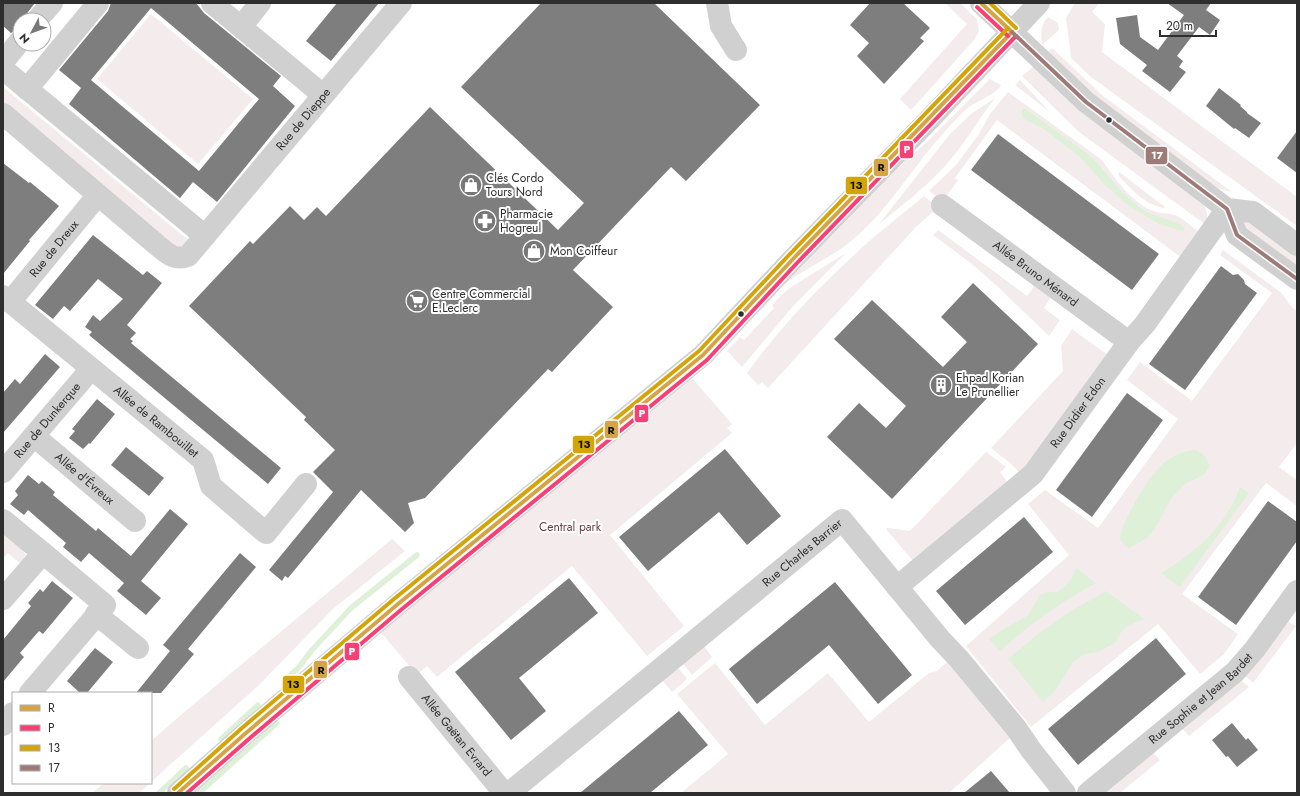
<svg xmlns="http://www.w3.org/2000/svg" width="1300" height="796" viewBox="0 0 1300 796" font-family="Jost,sans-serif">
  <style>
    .green { fill: #f4ebed }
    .water { fill: #def1d8 }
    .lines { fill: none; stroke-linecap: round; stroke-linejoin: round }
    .stream { stroke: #def1d8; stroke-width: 5.5 }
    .building { fill: #7e7e7e; fill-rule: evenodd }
    .minor { stroke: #d0d0d0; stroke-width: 22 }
    .bus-1-casing { stroke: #fff; stroke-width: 7 }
    .bus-2-casing { stroke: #fff; stroke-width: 7 }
    .bus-3-casing { stroke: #fff; stroke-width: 7 }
    .bus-4-casing { stroke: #fff; stroke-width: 7 }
    .bus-1 { stroke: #d4a447; stroke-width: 4 }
    .bus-2 { stroke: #f94076; stroke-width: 4 }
    .bus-3 { stroke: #d4a509; stroke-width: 4 }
    .bus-4 { stroke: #9f7b77; stroke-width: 4 }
    .bus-dot { fill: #2e2e2e; stroke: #fff; stroke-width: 1.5 }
    .labels { text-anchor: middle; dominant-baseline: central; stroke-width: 4; stroke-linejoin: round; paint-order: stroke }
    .street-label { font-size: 12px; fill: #2e2e2e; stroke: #fff }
    .poi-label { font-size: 12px; fill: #2e2e2e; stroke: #fff; text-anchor: start }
    .park-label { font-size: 12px; fill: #693b40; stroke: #fff }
    .line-badge { stroke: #fff; stroke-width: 1.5 }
    .badge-label { font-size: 11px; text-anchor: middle; font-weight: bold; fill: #fff }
    .pale-badge-label { font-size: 11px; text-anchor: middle; font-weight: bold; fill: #111 }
  </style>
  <rect width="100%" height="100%" fill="#fff"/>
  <g class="green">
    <path d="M945,3H960L977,19L979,31L974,40L911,110L900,99L967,24Z"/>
    <path d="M1075,3H1099L1092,12L1105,24L1102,52L1297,197V226L1091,77L1071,58L1066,18Z"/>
    <path d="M151,14L253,99L198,164L97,79Z"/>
    <path d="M1048,17L1058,23L1059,30L1042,45C1041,34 1040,25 1048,17Z"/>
    <path d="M1052,48L1102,95L1232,192L1213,187L1097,101L1047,53Z"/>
    <path d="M1033,67L1039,70L1203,204C1208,212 1208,217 1206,225L1079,132L1022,76Z"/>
    <path d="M990,79L1001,85L1000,87C992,96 979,100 969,107C958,116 949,127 939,138C911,170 889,208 857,236C835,256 807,267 783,285L879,183L927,142Z"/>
    <path d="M1020,80L1050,112L1015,85Z"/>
    <path d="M3,87L187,239L188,245L177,250L3,105Z"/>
    <path d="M1008,92L1102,160C1114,178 1129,198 1148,209C1156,213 1166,213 1175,215C1183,218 1193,228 1200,233L1182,258L997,120L955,178L958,180L943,201L929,191L956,165L979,134L990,114Z"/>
    <path d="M995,98C977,121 964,146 944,167C925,188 901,206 879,224L950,134L971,114Z"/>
    <path d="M1119,172L1165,207L1164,208C1144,204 1132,190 1119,176L1118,173Z"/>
    <path d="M924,196L937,207L935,210L916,227L768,388L762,382L758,385L747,373C778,330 815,291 854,255C876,234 900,216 924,196Z"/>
    <path d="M1245,220L1297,253V272L1241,224Z"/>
    <path d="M938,230L1027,296L1036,284L1052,296L1044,308L1060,320L1049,336L997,286L972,264L933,235Z"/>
    <path d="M1223,250L1280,292C1287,299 1289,306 1297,311V443L1279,467L1297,480V506L1266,483L1182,594L1238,634L1224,654L1200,674L1158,624L1031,727L966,646L1069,555L1028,504L1045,490L1098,528L1178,419L1127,380L1140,362L1192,401L1272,293L1220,255Z"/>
    <path d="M846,253L794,305L742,367L727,351L740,337L744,340L774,308L772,305L787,290L796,284Z"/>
    <path d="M1072,329L1109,356L1028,466L1020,473L1010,463L991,448L1063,371L1061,346Z"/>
    <path d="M692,378L732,424L727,428L732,433L610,535L684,626L647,656L572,566L437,677L427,666L417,675L379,630Z"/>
    <path d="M986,452L1006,467L1000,472L1008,483L913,561L886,529L888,528L910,531Z"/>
    <path d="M3,532L22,547L25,555L22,565L8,553L3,559Z"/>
    <path d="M392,539L405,551L333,609L259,685L151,782V741L182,714Z"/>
    <path d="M1285,619L1296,626L1253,683L1243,674Z"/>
    <path d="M704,646L712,657L692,675L680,660Z"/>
    <path d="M948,661L1011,737L949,793H681L728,754L677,694L715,663L765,725L828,673L869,722L929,673L937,671Z"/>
    <path d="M675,664L687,679L672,692L662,680Z"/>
    <path d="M1239,679L1249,687L1189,736L1181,727Z"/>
    <path d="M1152,751L1160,760L1120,793H1103Z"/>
    <path d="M104,783H150L139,793H92Z"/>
  </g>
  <g class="water">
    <path d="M1023,109H1026L1092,157L1121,191L1139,207L1149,213L1180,224L1184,228V230L1182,231L1159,224L1129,206L1106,186L1080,157L1044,129L1024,119L1021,114Z"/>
    <path d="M1195,450C1204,454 1207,457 1209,467L1204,475L1186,483L1172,497L1155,528L1147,538L1135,545L1129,548L1123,544L1120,539C1122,525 1129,514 1135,502C1150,477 1164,453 1195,450Z"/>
    <path d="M1240,487L1249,493L1180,587L1161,573C1195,553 1227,525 1240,487Z"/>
    <path d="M1076,568L1096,583C1061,602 1030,624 1000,651L989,639L1005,628L1022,619L1028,615L1040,595L1047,592H1057L1064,587L1071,579Z"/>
    <path d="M1106,591L1144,619L1127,626L1122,631L1116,641L1113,644L1098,652L1085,654L1080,657L1073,662L1055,691L1043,702L1008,659L1039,633L1069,612Z"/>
  </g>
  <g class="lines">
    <g class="stream">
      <path d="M284,681L299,667L312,650L351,608L417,555"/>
      <path d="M221,739L258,705"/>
      <path d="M159,793L186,768"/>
      <path d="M199,793L277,723"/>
    </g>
  </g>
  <g class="building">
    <path d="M3,3H35L28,12L23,20H20V24L16,29L11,33L3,26Z"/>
    <path d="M111,3H196L204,13L281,76L273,86L295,106L217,202L193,182L180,198L69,104L81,88L59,70L108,11ZM151,8L259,99L199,171L91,80Z"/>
    <path d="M337,3H379L331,61L306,41Z"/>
    <path d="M541,3H654L760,105L686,181L671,167L573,270L613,307L552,372L548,369L425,498L408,503L414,523L405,532L361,490L288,578L285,576L282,581L269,570L333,492L313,472L335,450L304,420L306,417L189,306L250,241L253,244L290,206L304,220L317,207L326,216L430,107L558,230L584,203L461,87Z"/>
    <path d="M870,3H903L930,28L920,38L924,41L884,84L857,56L869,43L850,25Z"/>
    <path d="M1167,3H1211L1206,10L1220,20L1210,35L1199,27L1177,56L1183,61L1179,67L1186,72L1170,92L1142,71L1147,65L1120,44L1116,18L1137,15L1140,37L1158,50L1184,15Z"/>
    <path d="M1219,88L1241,105L1240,106L1247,112V113L1261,123L1249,138L1235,128L1234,129L1206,106Z"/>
    <path d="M1297,131V173L1277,158Z"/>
    <path d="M998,134L1159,254L1132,290L971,170Z"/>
    <path d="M3,163L29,183L30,182L59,206L29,240L30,241L3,274Z"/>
    <path d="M93,235L143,275L147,271L162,283L127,325L136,333L130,339L133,341L131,343L281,468L268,484L89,335L92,332L85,327L93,315L100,321L123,299L98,279L70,311L64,306L53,319L35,305Z"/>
    <path d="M1221,266L1233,275L1238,274L1244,280L1245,284L1257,293L1185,390L1149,364Z"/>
    <path d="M973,283L1038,344L892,499L827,437L859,403L886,428L906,406L834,339L872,300L943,367L967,342L941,317Z"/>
    <path d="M45,354L60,367L3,433V393L15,379L20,384Z"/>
    <path d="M1127,393L1163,420L1092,517L1056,490Z"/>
    <path d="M97,399L115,414L90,444L89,443L83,449L69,438L75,431L72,429Z"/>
    <path d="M126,447L164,478L149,496L111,465Z"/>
    <path d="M725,449L781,516L747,545L719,512L648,571L619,537Z"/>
    <path d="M28,475L39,484L42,481L55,492L53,495L96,531L98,528L131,556L170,509L188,524L141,581L161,598L146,615L117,591L124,583L89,553L81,562L63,547L66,543L28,510L24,515L10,504L18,495L15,491Z"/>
    <path d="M1268,501L1297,522V541L1236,625L1198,597Z"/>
    <path d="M1024,517L1053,552L965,625L936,591Z"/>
    <path d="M240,553L256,567L188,649L194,654L161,693H136L170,651L163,645Z"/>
    <path d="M569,578L598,613L519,678L546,711L511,740L455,672Z"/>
    <path d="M52,581L73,598L43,634L39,631L20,653L24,657L3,682V640L31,606L28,603L40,589L43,592Z"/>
    <path d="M835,582L912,675L878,704L829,645L757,704L729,669Z"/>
    <path d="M1156,638L1186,674L1078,765L1048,729Z"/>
    <path d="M95,648L113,662L87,693H80L67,681Z"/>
    <path d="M679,711L708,745L650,793H580Z"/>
    <path d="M1232,723L1246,740L1248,738L1258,750L1237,767L1228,756L1226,757L1212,740Z"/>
    <path d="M991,771L1010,793H964Z"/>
  </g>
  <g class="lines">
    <g class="minor">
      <path d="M212,3L323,95"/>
      <path d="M717,3L721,26L736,50"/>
      <path d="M981,3L1086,102L1227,209L1253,212L1297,245"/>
      <path d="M37,20L52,3"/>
      <path d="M241,27L260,3"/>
      <path d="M3,62L20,41"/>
      <path d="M3,69L205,236"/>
      <path d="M27,89L98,3"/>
      <path id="s1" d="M3,114L157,245C167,253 174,261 188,256L401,3"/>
      <path id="s2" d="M942,205L1129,342"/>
      <path d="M1227,209L1237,235L1297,279"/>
      <path id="s3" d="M3,296L203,460L211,486L266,533L306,484"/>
      <path id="s4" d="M10,302L98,195"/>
      <path id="s5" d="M34,436L135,521"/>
      <path id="s6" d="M3,472L91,369"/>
      <path d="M3,520L43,553L3,599"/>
      <path id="s7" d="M897,587L1033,474L1129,342L1145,324L1227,209"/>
      <path d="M96,614L138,648"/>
      <path id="s8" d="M409,677L504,793"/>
      <path d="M30,693L105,605L43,553"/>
      <path d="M3,725L13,713"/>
      <path d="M178,793L246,733L398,604L703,355L793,259L925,124L1039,3"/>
      <path id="s9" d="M509,793L842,520L940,639L959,659L1016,728L1031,750L1065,793"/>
      <path id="s10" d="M1088,793L1235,672L1255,649L1297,591"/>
    </g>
    <g class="bus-1-casing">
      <g id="bus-1">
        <path d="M981,3L1012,32"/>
        <path d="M178,793L246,733L398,604L703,355L793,259L1012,32"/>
      </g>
    </g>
    <g class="bus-2-casing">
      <g id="bus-2">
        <path d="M977,7L1008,36"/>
        <path d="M187,793L250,738L402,609L707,360L797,263L1016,36"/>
      </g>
    </g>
    <g class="bus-3-casing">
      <g id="bus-3">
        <path d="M990,3L1016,28"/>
        <path d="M174,789L242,728L394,599L699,351L789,255L1008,28"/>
      </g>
    </g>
    <g class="bus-4-casing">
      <path id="bus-4" d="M1012,32L1086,102L1227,209L1237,235L1297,279"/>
    </g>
    <use href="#bus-1" class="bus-1"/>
    <use href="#bus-2" class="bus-2"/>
    <use href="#bus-3" class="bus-3"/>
    <use href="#bus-4" class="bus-4"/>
  </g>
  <defs>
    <g id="shop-disc" transform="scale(1.15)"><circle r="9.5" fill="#777" stroke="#fff"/><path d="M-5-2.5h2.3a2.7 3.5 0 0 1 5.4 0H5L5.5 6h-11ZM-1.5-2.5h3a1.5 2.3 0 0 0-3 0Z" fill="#fff"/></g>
    <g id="pharmacy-disc" transform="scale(1.15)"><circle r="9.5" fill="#777" stroke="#fff"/><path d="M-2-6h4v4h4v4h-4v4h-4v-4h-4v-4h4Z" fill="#fff"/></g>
    <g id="supermarket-disc" transform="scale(1.15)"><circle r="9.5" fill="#777" stroke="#fff"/><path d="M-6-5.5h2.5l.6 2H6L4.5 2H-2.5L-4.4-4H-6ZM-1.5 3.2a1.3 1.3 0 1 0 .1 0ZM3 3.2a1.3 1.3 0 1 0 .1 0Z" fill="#fff"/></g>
    <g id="building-disc" transform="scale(1.15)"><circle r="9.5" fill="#777" stroke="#fff"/><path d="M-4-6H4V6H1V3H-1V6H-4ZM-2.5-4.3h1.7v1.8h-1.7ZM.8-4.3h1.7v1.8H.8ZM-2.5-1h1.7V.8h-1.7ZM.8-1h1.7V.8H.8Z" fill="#fff"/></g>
  </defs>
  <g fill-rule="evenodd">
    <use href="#shop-disc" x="471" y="185"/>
    <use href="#pharmacy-disc" x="485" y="221"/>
    <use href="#shop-disc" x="534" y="251"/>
    <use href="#supermarket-disc" x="417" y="301"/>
    <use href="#building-disc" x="941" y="385"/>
  </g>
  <g class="bus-dot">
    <circle cx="1109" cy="120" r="3.5"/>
    <circle cx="741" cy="314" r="3.5"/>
  </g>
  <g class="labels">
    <g class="street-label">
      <text stroke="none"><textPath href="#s1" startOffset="416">Rue de Dieppe</textPath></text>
      <text stroke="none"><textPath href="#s4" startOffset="69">Rue de Dreux</textPath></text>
      <text stroke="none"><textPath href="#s2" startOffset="116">Allée Bruno Ménard</textPath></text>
      <text stroke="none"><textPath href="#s7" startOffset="253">Rue Didier Edon</textPath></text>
      <text stroke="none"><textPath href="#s6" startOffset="68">Rue de Dunkerque</textPath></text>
      <text stroke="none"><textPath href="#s3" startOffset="198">Allée de Rambouillet</textPath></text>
      <text stroke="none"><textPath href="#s5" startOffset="66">Allée d'Évreux</textPath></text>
      <text stroke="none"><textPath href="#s9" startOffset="379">Rue Charles Barrier</textPath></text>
      <text stroke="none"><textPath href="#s10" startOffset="147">Rue Sophie et Jean Bardet</textPath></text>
      <text stroke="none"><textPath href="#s8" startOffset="75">Allée Gaëtan Evrard</textPath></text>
    </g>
    <g class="poi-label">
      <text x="486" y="178">Clés Cordo<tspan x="486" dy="14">Tours Nord</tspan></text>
      <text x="500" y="214">Pharmacie<tspan x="500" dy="14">Hogreul</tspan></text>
      <text x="550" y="251">Mon Coiffeur</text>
      <text x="432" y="294">Centre Commercial<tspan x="432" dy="14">E.Leclerc</tspan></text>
      <text x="956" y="378">Ehpad Korian<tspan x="956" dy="14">Le Prunellier</tspan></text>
    </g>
    <g class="park-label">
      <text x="570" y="527">Central park</text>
    </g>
  </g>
  <g class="line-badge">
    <rect x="899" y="140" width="15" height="19" rx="4" fill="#f94076"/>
    <rect x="1145" y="146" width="23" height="19" rx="4" fill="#9f7b77"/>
    <rect x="873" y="158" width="16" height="19" rx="4" fill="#d4a447"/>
    <rect x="845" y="176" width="23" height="19" rx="4" fill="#d4a509"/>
    <rect x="634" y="404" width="15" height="19" rx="4" fill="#f94076"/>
    <rect x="604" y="420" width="15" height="19" rx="4" fill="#d4a447"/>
    <rect x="572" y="435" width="23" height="19" rx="4" fill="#d4a509"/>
    <rect x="344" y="642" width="16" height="19" rx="4" fill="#f94076"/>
    <rect x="313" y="660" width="15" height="19" rx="4" fill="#d4a447"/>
    <rect x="282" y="675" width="23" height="19" rx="4" fill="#d4a509"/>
  </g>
  <g class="badge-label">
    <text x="907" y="153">P</text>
    <text x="1157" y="159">17</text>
    <text x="642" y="417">P</text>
    <text x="352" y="655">P</text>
  </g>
  <g class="pale-badge-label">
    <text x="881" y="171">R</text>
    <text x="856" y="189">13</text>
    <text x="611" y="434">R</text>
    <text x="584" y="448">13</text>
    <text x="321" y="674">R</text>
    <text x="293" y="688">13</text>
  </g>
  <rect width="1300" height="796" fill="none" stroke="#2e2e2e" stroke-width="8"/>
  <rect x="12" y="692" width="140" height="92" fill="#ffffff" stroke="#ababab"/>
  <rect x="20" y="705" width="20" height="6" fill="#d4a447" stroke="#ababab"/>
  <text x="48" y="712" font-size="12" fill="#2e2e2e">R</text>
  <rect x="20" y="725" width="20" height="6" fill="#f94076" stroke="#ababab"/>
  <text x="48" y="732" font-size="12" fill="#2e2e2e">P</text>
  <rect x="20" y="745" width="20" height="6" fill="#d4a509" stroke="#ababab"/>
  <text x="48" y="752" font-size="12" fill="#2e2e2e">13</text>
  <rect x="20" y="765" width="20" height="6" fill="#9f7b77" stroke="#ababab"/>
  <text x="48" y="772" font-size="12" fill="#2e2e2e">17</text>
  <g transform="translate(32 32) rotate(229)"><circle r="19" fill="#ffffff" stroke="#ababab"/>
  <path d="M0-3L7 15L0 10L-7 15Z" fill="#777777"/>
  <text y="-6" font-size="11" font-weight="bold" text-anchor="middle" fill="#2e2e2e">N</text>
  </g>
  <path d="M1160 30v6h56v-6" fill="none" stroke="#2e2e2e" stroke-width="2"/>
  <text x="1166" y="30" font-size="12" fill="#2e2e2e" stroke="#ffffff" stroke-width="3" paint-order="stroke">20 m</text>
</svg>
